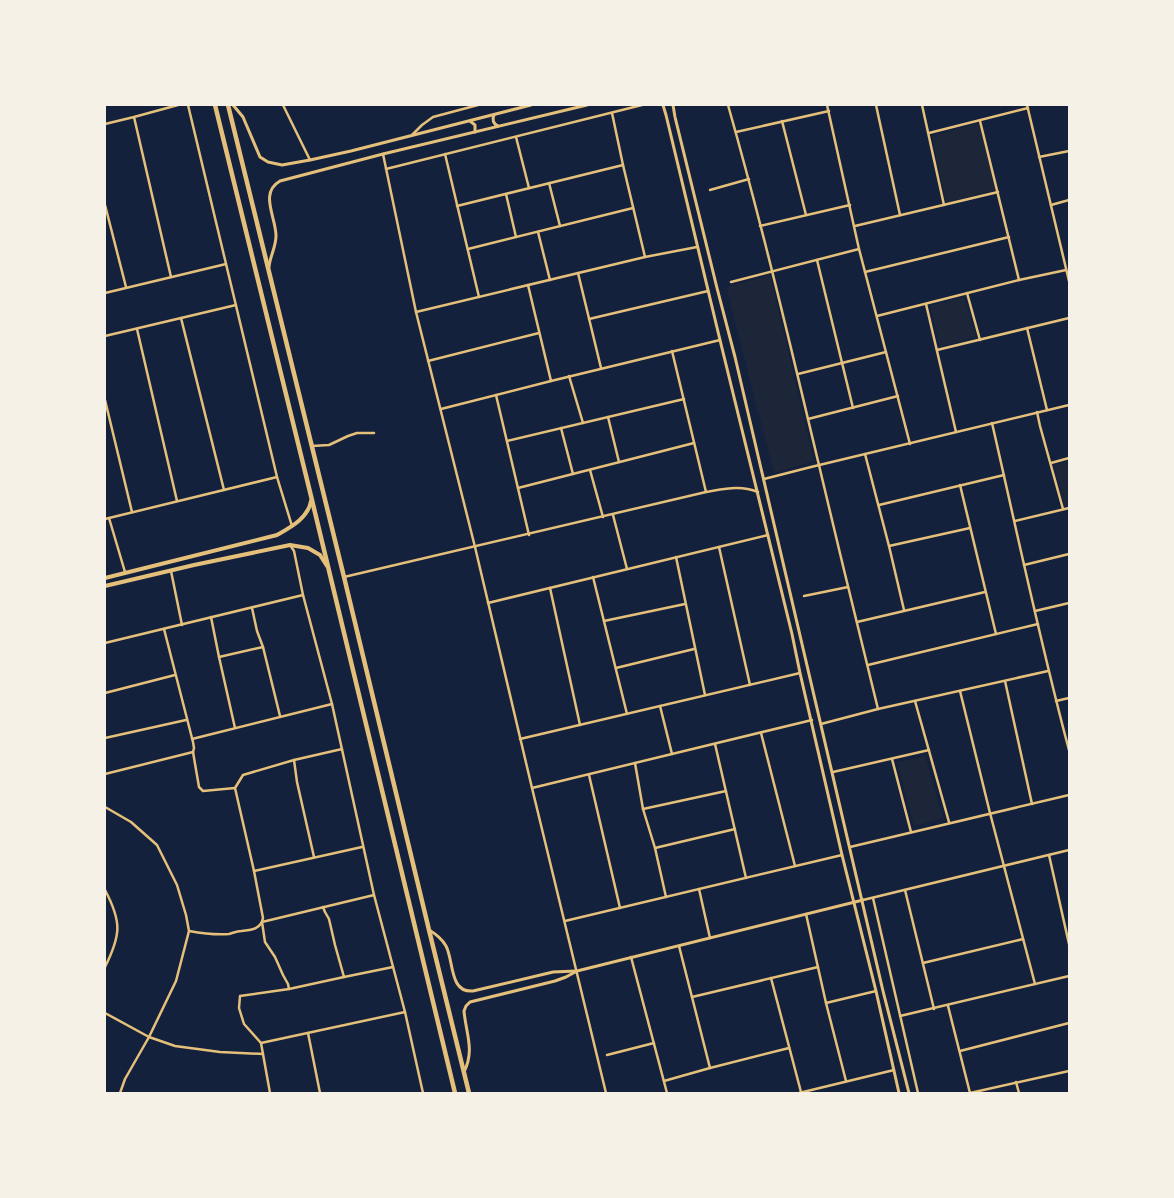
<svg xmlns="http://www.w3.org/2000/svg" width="1174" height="1198" viewBox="0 0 1174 1198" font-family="Merriweather,serif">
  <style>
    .green { fill: #1d2539 }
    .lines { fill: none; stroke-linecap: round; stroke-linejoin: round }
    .minor { stroke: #e5c07b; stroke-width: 2.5 }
    .tertiary { stroke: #e5c07b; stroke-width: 3 }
    .secondary { stroke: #e5c07b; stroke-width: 4 }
    .trunk { stroke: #e5c07b; stroke-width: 4.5 }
  </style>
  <rect width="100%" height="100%" fill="#14213d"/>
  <g class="green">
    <path d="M979,123L996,190L946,203L932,136Z"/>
    <path d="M770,275L814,461L774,473L726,287Z"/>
    <path d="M964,297L976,337L940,347L930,306Z"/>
    <path d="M1069,461V506L1065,507L1054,465Z"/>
    <path d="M925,756L943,818L914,826L897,762Z"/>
  </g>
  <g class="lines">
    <g class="minor">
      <path d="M188,105L277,477L292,526"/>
      <path d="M283,105L310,160"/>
      <path d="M728,105C772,260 807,417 845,574C856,619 867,664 878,709"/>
      <path d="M827,105L859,249L910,444"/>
      <path d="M876,105L900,215"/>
      <path d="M922,105L944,205"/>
      <path d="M1027,105L1069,281"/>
      <path d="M612,113L623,165L645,257"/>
      <path d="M134,117L171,277"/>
      <path d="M782,121L806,215"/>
      <path d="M980,121L1019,280"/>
      <path d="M105,124L134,117L178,105"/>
      <path d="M736,132L829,111"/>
      <path d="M929,133L1028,108"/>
      <path d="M412,135L422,125L433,117L478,105"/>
      <path d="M516,137L529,188"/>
      <path d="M383,154L416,312L475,547L532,788L606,1093"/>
      <path d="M445,154L479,297"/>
      <path d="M1039,157L1069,151"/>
      <path d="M386,169L642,105"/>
      <path d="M549,183L560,226"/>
      <path d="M710,190L749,179"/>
      <path d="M506,194L516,237"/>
      <path d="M105,205L126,287"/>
      <path d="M1051,205L1069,200"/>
      <path d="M457,206L623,165"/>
      <path d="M760,226L850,205"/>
      <path d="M855,226L998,192"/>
      <path d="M538,232L550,280"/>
      <path d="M468,249L633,208"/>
      <path d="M817,260L853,408"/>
      <path d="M865,272L1009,237"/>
      <path d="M578,273L601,368"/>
      <path d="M731,282L859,249"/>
      <path d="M528,285L551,381"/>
      <path d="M105,293L226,264"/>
      <path d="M967,293L980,340"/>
      <path d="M926,304L956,432"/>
      <path d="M416,312L645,257L697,247"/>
      <path d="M877,316L1019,280L1066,270"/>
      <path d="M181,318L224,490"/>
      <path d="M589,319L708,291"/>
      <path d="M1027,328L1047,410"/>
      <path d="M137,329L177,501"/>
      <path d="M105,336L236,305"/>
      <path d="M937,350L1069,318"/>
      <path d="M672,351L706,492"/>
      <path d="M428,361L539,333"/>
      <path d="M798,374L886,352"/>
      <path d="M569,376L583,423"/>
      <path d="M496,395L529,535"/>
      <path d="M105,400L132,512"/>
      <path d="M441,409L551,381L720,340"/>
      <path d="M1037,412L1040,426L1063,509"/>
      <path d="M608,417L619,462"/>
      <path d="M808,419L898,396"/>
      <path d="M992,423C1017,532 1040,642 1069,750"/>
      <path d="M561,428L573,474"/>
      <path d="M507,441L684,399"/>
      <path d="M312,446L329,445L348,436L357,433H374"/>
      <path d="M865,454L889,546L904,610"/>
      <path d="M1051,463L1069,458"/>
      <path d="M590,470L603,517"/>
      <path d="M764,479L811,467L1069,405"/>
      <path d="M960,485L996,634"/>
      <path d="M518,488L694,443"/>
      <path d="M879,505L1004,475"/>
      <path d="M613,515L627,569"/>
      <path d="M109,518L125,572"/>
      <path d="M105,519L277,477"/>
      <path d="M1015,521L1069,508"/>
      <path d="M290,545L294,551L303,595L332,704L374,895L405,1012L423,1093"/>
      <path d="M889,546L970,528"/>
      <path d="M719,547L750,685"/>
      <path d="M676,557L705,695"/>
      <path d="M1024,565L1069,554"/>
      <path d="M171,571L182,625"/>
      <path d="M344,577L706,492C725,489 740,485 758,492"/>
      <path d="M593,577L627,714"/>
      <path d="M550,588L580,725"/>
      <path d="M804,596L848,587"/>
      <path d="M488,603L768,535"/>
      <path d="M252,608L257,631L263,647L280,716"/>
      <path d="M1035,611L1069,603"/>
      <path d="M211,617L219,657L235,728"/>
      <path d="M604,621L685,604"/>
      <path d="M857,622L985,592"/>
      <path d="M164,629L193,742L194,748L193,752L199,787L203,791L235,788"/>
      <path d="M105,643L303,595"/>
      <path d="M219,657L263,647"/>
      <path d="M868,665L1038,624"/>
      <path d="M616,668L694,649"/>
      <path d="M1005,681L1032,804"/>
      <path d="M960,691L990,813L1035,984"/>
      <path d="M105,693L175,675"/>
      <path d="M915,701L949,822"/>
      <path d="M1056,701L1069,698"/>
      <path d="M660,706L672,754"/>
      <path d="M821,724L878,709L1048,671"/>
      <path d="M761,733L795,866"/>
      <path d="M105,738L186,720"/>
      <path d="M192,739L332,704"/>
      <path d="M520,739L800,673"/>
      <path d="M715,744L746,878"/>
      <path d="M892,759L911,832"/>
      <path d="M294,760L297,782L314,857"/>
      <path d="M635,763L643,809L655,848L666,897"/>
      <path d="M833,772L929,750"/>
      <path d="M105,774L193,752"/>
      <path d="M589,775L620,908"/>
      <path d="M532,788L812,720"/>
      <path d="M105,807L131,822L157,845L177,885L186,915L189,931L176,981L149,1037L125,1079L120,1093"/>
      <path d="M643,809L726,791"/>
      <path d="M850,847L1069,795"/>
      <path d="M655,848L735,829"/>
      <path d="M1049,855L1069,944"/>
      <path d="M254,871L362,847"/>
      <path d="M699,889L710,938"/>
      <path d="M105,890C122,922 121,935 105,967"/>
      <path d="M905,890L934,1009"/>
      <path d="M873,898L918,1093"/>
      <path d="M863,900L1069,850"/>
      <path d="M323,907L325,912L329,919L335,945L344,977"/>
      <path d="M806,914L826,1003L846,1081"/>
      <path d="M565,921L842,855"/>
      <path d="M189,931C200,933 217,935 229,934C233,933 237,931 241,931C250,930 261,930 263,918L254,871L235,788L243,775L294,760L342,749"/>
      <path d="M679,946L710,1068"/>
      <path d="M631,957L667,1093"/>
      <path d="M923,963L1023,939"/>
      <path d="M771,978L801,1092"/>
      <path d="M289,989L288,984L283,975L275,957L265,942L262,922L374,895"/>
      <path d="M692,997L818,967"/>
      <path d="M826,1003L876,991"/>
      <path d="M948,1006L970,1093"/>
      <path d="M105,1013L149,1037L175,1046L220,1052L263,1054"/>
      <path d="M900,1016L1069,976"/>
      <path d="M308,1033L320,1093"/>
      <path d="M261,1043L405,1012"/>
      <path d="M960,1051L1069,1023"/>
      <path d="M607,1055L654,1043"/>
      <path d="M664,1081L710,1068L789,1048"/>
      <path d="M1016,1082L1019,1093"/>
      <path d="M270,1093L261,1043L244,1024L239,1008L240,996L289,989L344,977L393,967"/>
      <path d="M799,1093L894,1070"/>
      <path d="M970,1093L1069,1071"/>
    </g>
    <g class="tertiary">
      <path d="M233,105L243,117L260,157L268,162L282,165L310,160L351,151L531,105"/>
      <path d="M663,105L666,115L720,340L792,634L800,673L842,855L876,991L899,1093"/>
      <path d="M673,105L675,117L717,288L735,357L883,991L909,1093"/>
      <path d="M494,115C492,119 493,124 498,126"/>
      <path d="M470,121L475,125V132"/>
      <path d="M269,267C270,256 276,247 276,236C276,217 259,193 280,181L383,154L587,105"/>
      <path d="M429,930C436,934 442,939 446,946C454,961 449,993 473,991L553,972L576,971"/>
      <path d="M464,1072C475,1050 466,1034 464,1011L466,1006L470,1002L555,981L566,977L577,971L863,900"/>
    </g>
    <g class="secondary">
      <path d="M105,578L277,535C291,527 308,518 311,501"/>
      <path d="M105,586L194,565L290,545L308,548L320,555L327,566"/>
    </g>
    <g class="trunk">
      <path d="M215,105L311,496L455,1093"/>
      <path d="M228,105L344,577L429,930L469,1093"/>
    </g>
  </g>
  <rect width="1174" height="1198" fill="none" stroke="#f6f1e7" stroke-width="212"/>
</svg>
